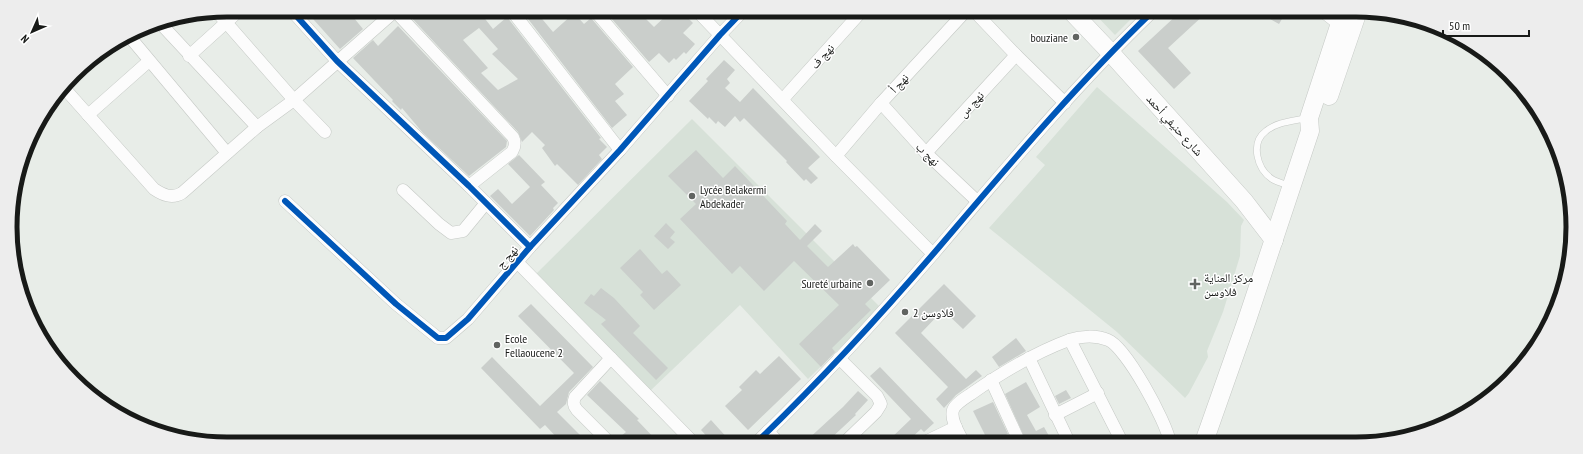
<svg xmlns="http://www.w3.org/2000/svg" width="1583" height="454" viewBox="0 0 1583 454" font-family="'PT Sans Narrow','Noto Naskh Arabic',sans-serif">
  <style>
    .built { fill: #d7e1d8 }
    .building { fill: #cacecb; fill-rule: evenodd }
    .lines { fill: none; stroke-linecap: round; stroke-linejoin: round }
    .lane-casing { stroke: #c5c9c5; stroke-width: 7 }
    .street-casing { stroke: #c5c9c5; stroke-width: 13 }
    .secondary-casing { stroke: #c5c9c5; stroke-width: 19 }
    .lane { stroke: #fcfcfc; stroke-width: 6 }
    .street { stroke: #fcfcfc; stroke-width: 12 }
    .secondary { stroke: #fcfcfc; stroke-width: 18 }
    .cycleway-casing { stroke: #fff; stroke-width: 8 }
    .cycleway { stroke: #0057b8; stroke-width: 6 }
    .poi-dot { fill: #616461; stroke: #fff; stroke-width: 1.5 }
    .labels { text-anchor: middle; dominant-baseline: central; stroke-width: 3; stroke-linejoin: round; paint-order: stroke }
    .poi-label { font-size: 12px; fill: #181a18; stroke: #fff; text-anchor: start }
    .street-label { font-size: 12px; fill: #181a18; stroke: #fff }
    .rim { fill: none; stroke: #181a18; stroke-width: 5 }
  </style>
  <rect width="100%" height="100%" fill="#e8ede8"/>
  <g class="built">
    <path d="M1094,13H1137L1115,35Z"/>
    <path d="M1097,87L1227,202L1244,220L1241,226L1240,256L1223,312L1207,351L1208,357L1189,393L1185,398L1117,332L989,228L1045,165L1036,157Z"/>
    <path d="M692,119L881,308L808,379L740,305L649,392L536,274Z"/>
  </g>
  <g class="building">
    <path d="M305,10H362L354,18L363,29L340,49Z"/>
    <path d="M412,11H479L493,29L507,17L601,138L599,139L607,147L599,155L602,159L578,185L557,164L555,166L542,148L545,145L532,132L522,142L518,132L408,14ZM479,28L498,49L492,54L518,79L498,90L481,73L488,68L463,40Z"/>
    <path d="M522,11H538V14L553,32L574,13L584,24L591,18L633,67L615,84L624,94L615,101L627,115L612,128Z"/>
    <path d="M605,11H638L654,27L670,12H682L693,23L683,33L695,44L686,54L684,52L676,60L674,58L669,63L659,53L649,62Z"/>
    <path d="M1179,13H1206L1168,48L1191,73L1174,89L1138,51Z"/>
    <path d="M1261,14H1285L1279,24Z"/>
    <path d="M398,26L507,141L506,147L469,176L423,133L402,108L401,110L392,101L393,100L353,58L373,40L378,46Z"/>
    <path d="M724,60L735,70L727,79L730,83L725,88L740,102L753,88L820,157L808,168L818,178L811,184L806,179L804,181L786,162L787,161L744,118L740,122L735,116L725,127L718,121L716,124L709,117L708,119L689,101L708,81L706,79Z"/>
    <path d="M696,150L723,178L735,166L787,221L785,224L800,240L815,224L822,231L807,246L828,267L853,244L855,247L857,246L890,280L865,304L871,310L832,348L835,352L821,367L799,344L839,305L794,261L764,291L740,266L732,274L680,219L696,204L668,176Z"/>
    <path d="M519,155L545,182L541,185L558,203L553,208L554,210L530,236L490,196L498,189L512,204L530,187L508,164Z"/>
    <path d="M666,223L675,232L670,238L675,242L668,249L654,236Z"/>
    <path d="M640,249L662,274L667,270L681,285L654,310L640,295L643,292L620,268Z"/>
    <path d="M944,284L976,316L963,329L943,310L921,333L966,379L976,370L982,376L956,395L944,408L936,399L948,387L895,333Z"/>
    <path d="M601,288L614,298L640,326L633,333L668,368L656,380L601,324L606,320L584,303L591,294L594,296Z"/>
    <path d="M531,304L593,367L569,392L566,404L557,412L586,441H560L545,425L540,429L481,368L492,357L540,406L574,373L518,316Z"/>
    <path d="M1016,338L1026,351L999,367L992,357Z"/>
    <path d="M779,356L801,379L748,430L725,406L742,390L739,387L756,370L760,374Z"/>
    <path d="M880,367L934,423L924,432L921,429L908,441H888L911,419L870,376Z"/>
    <path d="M600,381L639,419L637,420L657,441H615L626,432L587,395Z"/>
    <path d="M1026,382L1040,407L1027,415L1036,431L1044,427L1049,436L1039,442L1026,441L1005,394Z"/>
    <path d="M1066,390L1071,398L1059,404L1055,396Z"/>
    <path d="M858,391L868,400L855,414L856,415L828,441H806L843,407Z"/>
    <path d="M993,402L1008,434L992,441H988L973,411Z"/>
    <path d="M711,420L730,441H711L701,430Z"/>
  </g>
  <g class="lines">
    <g class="lane-casing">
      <path id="lane" d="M1290,186C1284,184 1277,182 1272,179C1257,169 1250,143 1266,131C1277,122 1293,121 1307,118"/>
    </g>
    <g class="street-casing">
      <g id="street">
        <path d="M291,10L337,61L469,186L530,247"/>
        <path d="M395,11L513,137C516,143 515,147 512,152L469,186"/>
        <path d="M512,11L620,150"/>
        <path d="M595,11L668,96"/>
        <path d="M217,12L294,100L325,132"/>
        <path d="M698,12L836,156L933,254"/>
        <path d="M976,13L1016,55L1065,103"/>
        <path d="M1326,14L1340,25"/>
        <path d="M160,23L257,127L294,100L395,11"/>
        <path d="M129,36L227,153"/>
        <path d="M189,56L240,10"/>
        <path d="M65,89L154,189C163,195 172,199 182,193L257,127"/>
        <path d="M783,99L861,12"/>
        <path d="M881,103L926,153L977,201"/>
        <path d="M88,115L149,61"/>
        <path d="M926,153L1016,55"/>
        <path d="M836,156L881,103L964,13"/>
        <path d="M403,190L439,224L451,233L463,231L486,203"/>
        <path d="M285,201L396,304L438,338H446L468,319L530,247L620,150L720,35L742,12"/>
        <path d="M518,263L692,441"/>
        <path d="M1070,340L1122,442"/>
        <path d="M839,358L877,396L881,404L876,412L846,441"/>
        <path d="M1029,358L1069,442"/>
        <path d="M991,380L1019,441"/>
        <path d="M1055,415L1098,393"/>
        <path d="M768,431L777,441"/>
        <path d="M608,441L577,410C573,405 573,402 575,397L611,358"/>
        <path d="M758,441C820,381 878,318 934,253C1004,171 1073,88 1151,13"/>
        <path d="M927,441L956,427"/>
        <path d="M963,441C959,433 950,420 953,410C955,404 965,398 971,394C1001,373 1034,353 1069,340C1081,336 1096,335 1108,340C1126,347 1166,421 1170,442"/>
      </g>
    </g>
    <g class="secondary-casing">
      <g id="secondary">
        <path d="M1073,13L1110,52L1244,201L1274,240"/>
        <path d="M1329,96L1357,14"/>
        <path d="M1204,442L1247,320L1310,131L1309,118L1343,14"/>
      </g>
    </g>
    <use href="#lane" class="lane"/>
    <use href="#street" class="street"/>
    <use href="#secondary" class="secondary"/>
    <g class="cycleway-casing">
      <g id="cycleway">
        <path d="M291,10L337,61L469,186L530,247"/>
        <path d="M285,201L396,304L438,338H446L468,319L530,247L620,150L720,35L742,12"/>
        <path d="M758,441C820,381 878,318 934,253C1004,171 1073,88 1151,13"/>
      </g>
    </g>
    <use href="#cycleway" class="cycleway"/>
  </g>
  <g class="poi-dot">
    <circle cx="1076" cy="37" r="4"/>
    <circle cx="692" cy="196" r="4"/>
    <circle cx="870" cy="283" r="4"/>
    <path d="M1193 278h4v4h4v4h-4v4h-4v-4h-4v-4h4z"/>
    <circle cx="905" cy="312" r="4"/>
    <circle cx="497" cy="345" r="4"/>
  </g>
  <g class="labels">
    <g class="poi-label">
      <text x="1068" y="37" text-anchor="end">bouziane</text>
      <text x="700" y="189">Lycée Belakermi<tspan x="700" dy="14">Abdekader</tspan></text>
      <text x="1204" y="277">مركز العناية<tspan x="1204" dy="14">فلاوسن</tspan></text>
      <text x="862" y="283" text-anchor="end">Sureté urbaine</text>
      <text x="913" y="312">فلاوسن 2</text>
      <text x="505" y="338">Ecole<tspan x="505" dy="14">Fellaoucene 2</tspan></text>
    </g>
    <g class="street-label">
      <text transform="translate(822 56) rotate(-48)">نهج ف</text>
      <text transform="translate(899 83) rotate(-47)">نهج أ</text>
      <text transform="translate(971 104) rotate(-47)">نهج س</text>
      <text transform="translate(1175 125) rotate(48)">شارع حنيفي أحمد</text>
      <text transform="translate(928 154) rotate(45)">نهج ب</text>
      <text transform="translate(507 257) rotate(-50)">نهج ج</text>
    </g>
  </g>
  <path d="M0 0H1583V454H0ZM227 17H1356A210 210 0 0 1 1566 227V227A210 210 0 0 1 1356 437H227A210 210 0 0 1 17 227V227A210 210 0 0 1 227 17Z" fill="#ededed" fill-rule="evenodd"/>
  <path class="rim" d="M227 17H1356A210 210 0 0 1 1566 227V227A210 210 0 0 1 1356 437H227A210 210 0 0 1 17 227V227A210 210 0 0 1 227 17Z"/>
  <g transform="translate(32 32) rotate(225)" stroke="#ffffff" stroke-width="3" paint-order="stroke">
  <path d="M0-3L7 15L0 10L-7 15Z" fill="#181a18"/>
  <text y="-6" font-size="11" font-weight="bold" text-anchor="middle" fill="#181a18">N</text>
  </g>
  <path d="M1443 30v6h86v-6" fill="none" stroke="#181a18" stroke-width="2"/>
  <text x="1449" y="30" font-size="12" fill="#181a18" stroke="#ffffff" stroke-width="3" paint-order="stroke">50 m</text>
</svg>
